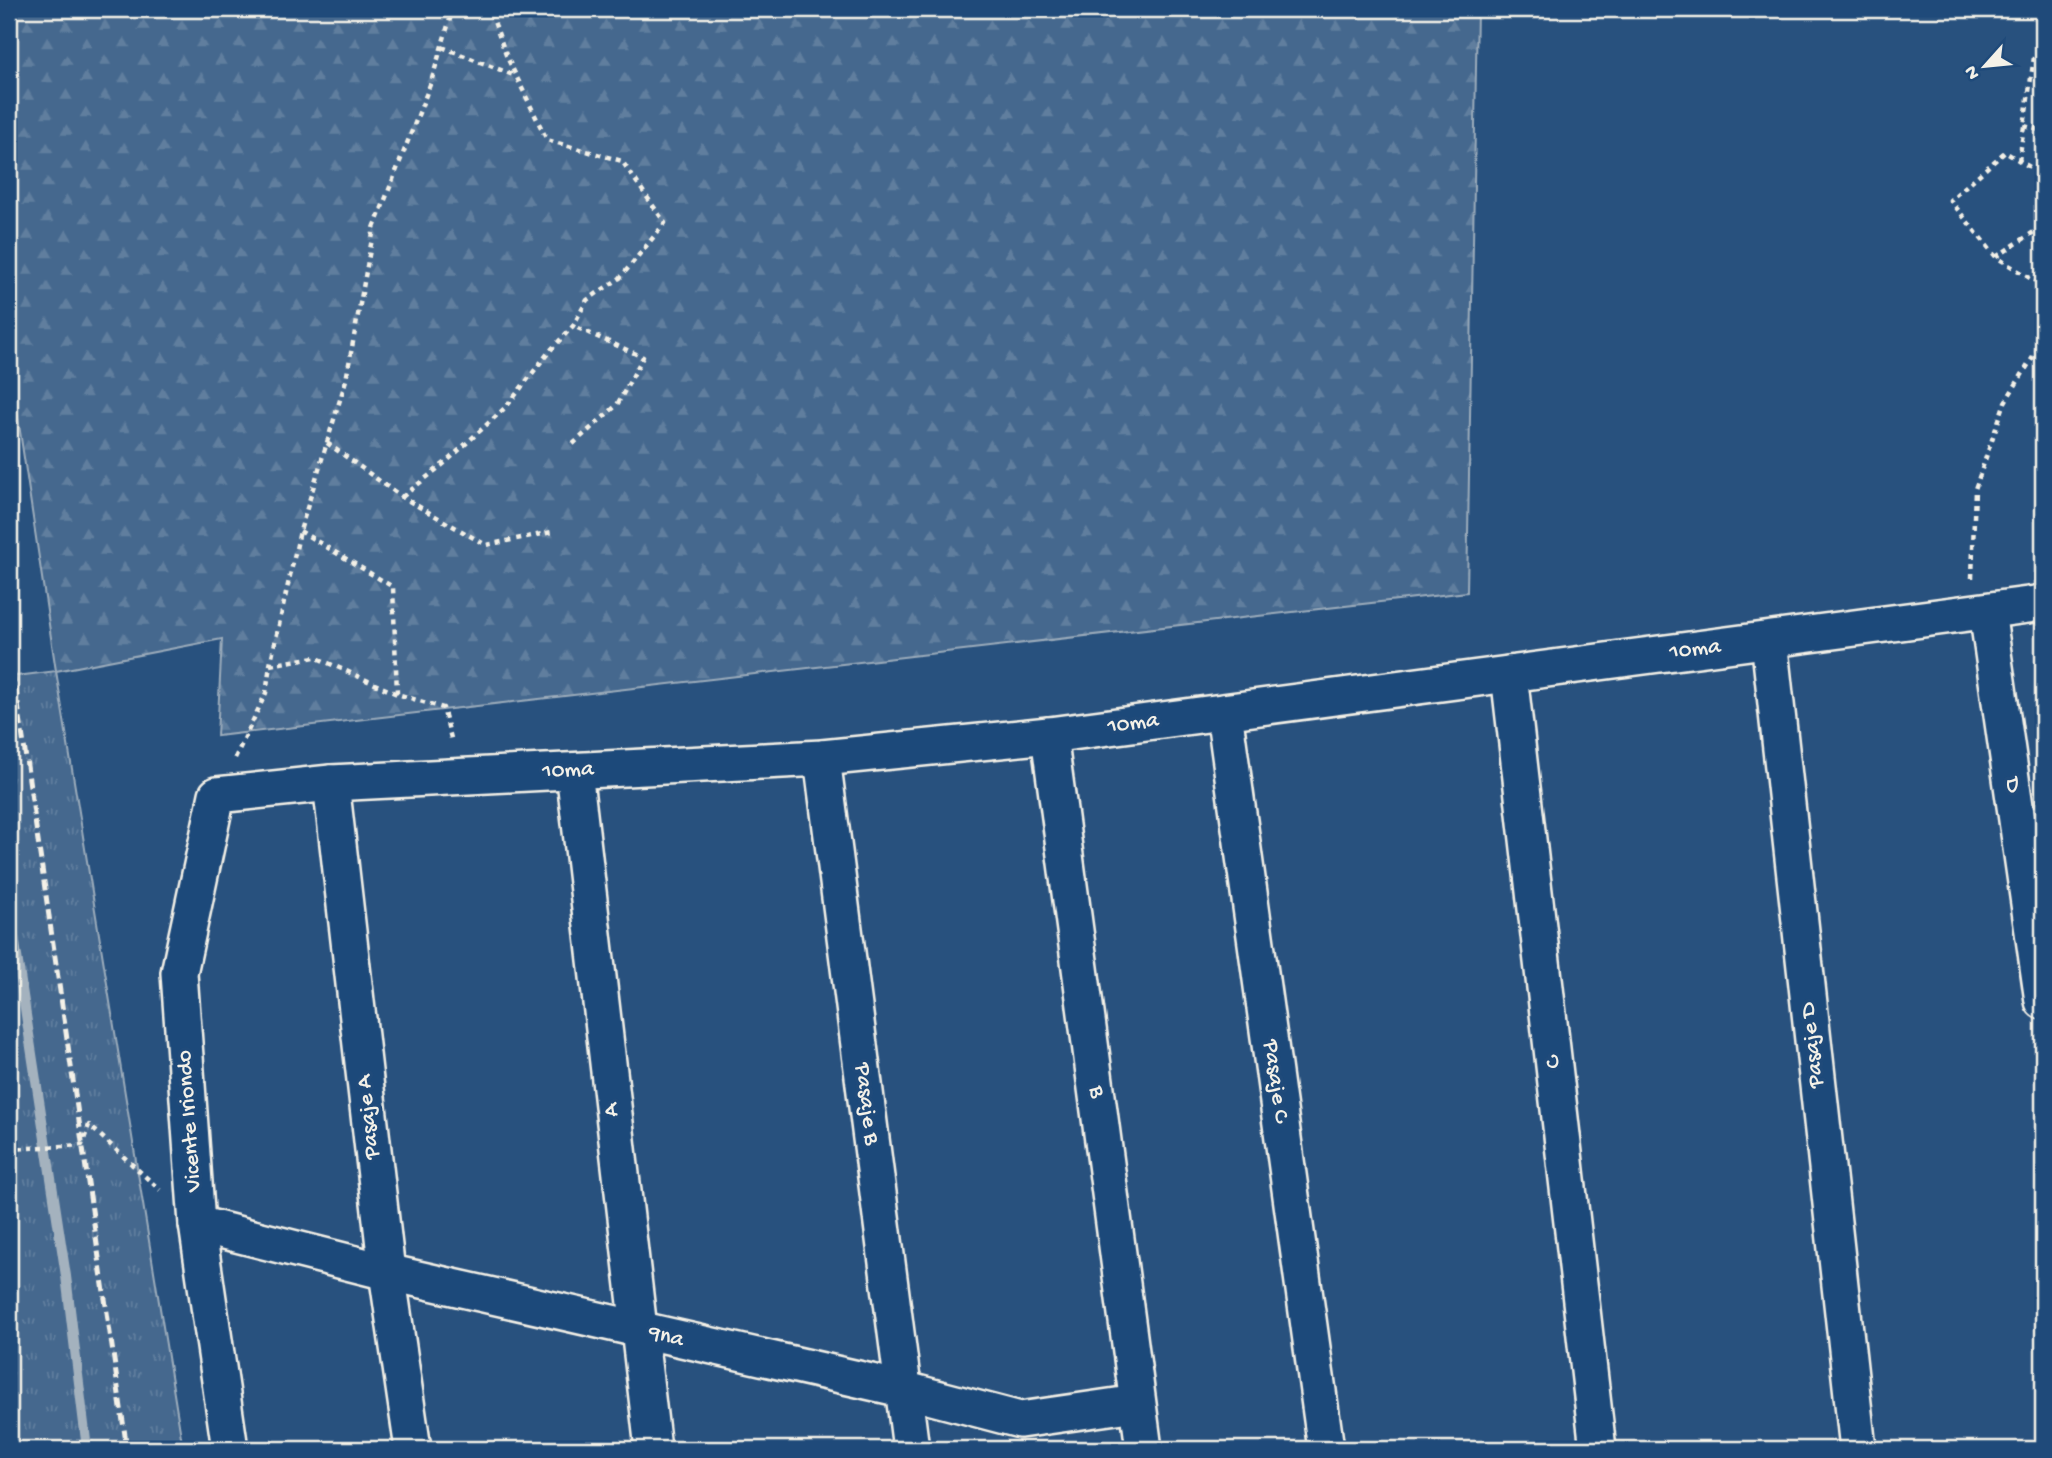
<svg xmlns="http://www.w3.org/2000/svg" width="2052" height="1458" viewBox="0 0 2052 1458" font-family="'Gochi Hand',sans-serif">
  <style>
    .grass { fill: url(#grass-tufts); stroke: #9cacbb; stroke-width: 2 }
    .forest { fill: url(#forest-firs); stroke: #9cacbb; stroke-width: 2 }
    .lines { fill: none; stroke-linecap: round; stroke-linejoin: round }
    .stream { stroke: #a4b2be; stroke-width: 10 }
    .street-casing { stroke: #f4f1e8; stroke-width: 40 }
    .path { stroke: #f4f1e8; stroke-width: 4.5; stroke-dasharray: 5 5; stroke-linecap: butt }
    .street { stroke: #1f4a7a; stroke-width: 35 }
    .rail { stroke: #f4f1e8; stroke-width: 5; stroke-dasharray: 10 5; stroke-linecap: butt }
    .labels { text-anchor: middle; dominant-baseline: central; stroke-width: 7; stroke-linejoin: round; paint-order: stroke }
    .street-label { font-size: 23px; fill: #f4f1e8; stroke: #1f4a7a }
  </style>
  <defs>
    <pattern id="grass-tufts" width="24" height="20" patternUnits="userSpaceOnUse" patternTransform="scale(1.75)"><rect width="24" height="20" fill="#45688e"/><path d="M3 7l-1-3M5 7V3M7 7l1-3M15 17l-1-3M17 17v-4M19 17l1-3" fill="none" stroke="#607e9e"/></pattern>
    <pattern id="forest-firs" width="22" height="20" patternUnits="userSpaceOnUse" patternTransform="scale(1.75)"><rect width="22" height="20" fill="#45688e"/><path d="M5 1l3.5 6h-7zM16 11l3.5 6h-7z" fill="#607e9e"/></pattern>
  </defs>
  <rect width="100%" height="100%" fill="#28517e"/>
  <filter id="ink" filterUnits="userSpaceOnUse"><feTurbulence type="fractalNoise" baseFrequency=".0143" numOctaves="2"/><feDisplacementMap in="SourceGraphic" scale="14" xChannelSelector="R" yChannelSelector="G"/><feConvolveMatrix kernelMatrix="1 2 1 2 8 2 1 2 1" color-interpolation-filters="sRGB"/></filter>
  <g filter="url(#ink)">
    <path class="grass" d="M56,671L183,1449H9V677Z"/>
    <path class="forest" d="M9,9H1477L1467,592L217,736L222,639L56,671L9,358Z"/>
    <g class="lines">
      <path class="stream" d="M9,904L66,1276L87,1449"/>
      <g class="street-casing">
        <g id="street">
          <path d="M1987,611L2043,1001"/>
          <path d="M1769,640L1858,1449"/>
          <path d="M1509,674L1598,1449"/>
          <path d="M1224,712L1326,1449"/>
          <path d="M1049,735L1144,1449"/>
          <path d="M822,758L911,1449"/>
          <path d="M574,771L653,1449"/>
          <path d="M331,783L387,1272L413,1449"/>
          <path d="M197,1224L387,1272L902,1389L1020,1420L1137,1403"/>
          <path d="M230,1449L197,1224L179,973L217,795L331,783L822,758L1049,735L2043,603"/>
        </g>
      </g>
      <g class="path">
        <path d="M442,47L516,76"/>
        <path d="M2024,126L2043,131"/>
        <path d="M2019,161L2034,57"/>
        <path d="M1996,257L2037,230L2043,175L2005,152L1950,200L1996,257L2043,286"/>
        <path d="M327,443L402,497L486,545L552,532"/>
        <path d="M573,444L617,405L643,357L573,326"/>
        <path d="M402,497L446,462L507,406L548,353L573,326L587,300L620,278L665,223L622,161L547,140L506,55L491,13L481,9"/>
        <path d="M300,531L393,587L397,694"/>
        <path d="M1972,578L1975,489L2005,402L2043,341"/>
        <path d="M270,665L315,657L397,694L443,708L452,742"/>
        <path d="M235,758L266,693L270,665L300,531L346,380L374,228L431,82L453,9"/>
        <path d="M9,1149L82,1145L89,1125L160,1190"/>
      </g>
      <use href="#street" class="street"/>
      <path class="rail" d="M9,643L127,1449"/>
    </g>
  </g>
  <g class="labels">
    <g class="street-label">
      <text transform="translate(1695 650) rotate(-7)">10ma</text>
      <text transform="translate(1133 724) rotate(-8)">10ma</text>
      <text transform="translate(568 771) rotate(-3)">10ma</text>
      <text transform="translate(2012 785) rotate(82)">D</text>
      <text transform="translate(1813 1045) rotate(-96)">Pasaje D</text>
      <text transform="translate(1554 1062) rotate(-97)">C</text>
      <text transform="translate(1275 1081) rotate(82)">Pasaje C</text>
      <text transform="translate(1096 1092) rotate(82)">B</text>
      <text transform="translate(866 1104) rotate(83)">Pasaje B</text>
      <text transform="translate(612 1110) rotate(-96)">A</text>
      <text transform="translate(369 1117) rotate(-96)">Pasaje A</text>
      <text transform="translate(190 1121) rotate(-94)">Vicente Iriondo</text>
      <text transform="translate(666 1337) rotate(13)">9na</text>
    </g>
  </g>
  <rect width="2052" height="1458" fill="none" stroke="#1f4a7a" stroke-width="35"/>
  <rect x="18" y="18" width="2017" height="1423" fill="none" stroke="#f4f1e8" stroke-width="2.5" filter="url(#ink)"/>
  <g transform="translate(1985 66) rotate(243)" stroke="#1f4a7a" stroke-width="5" paint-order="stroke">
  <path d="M0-5L12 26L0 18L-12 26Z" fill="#f4f1e8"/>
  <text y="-10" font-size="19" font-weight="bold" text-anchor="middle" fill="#f4f1e8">N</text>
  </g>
</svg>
